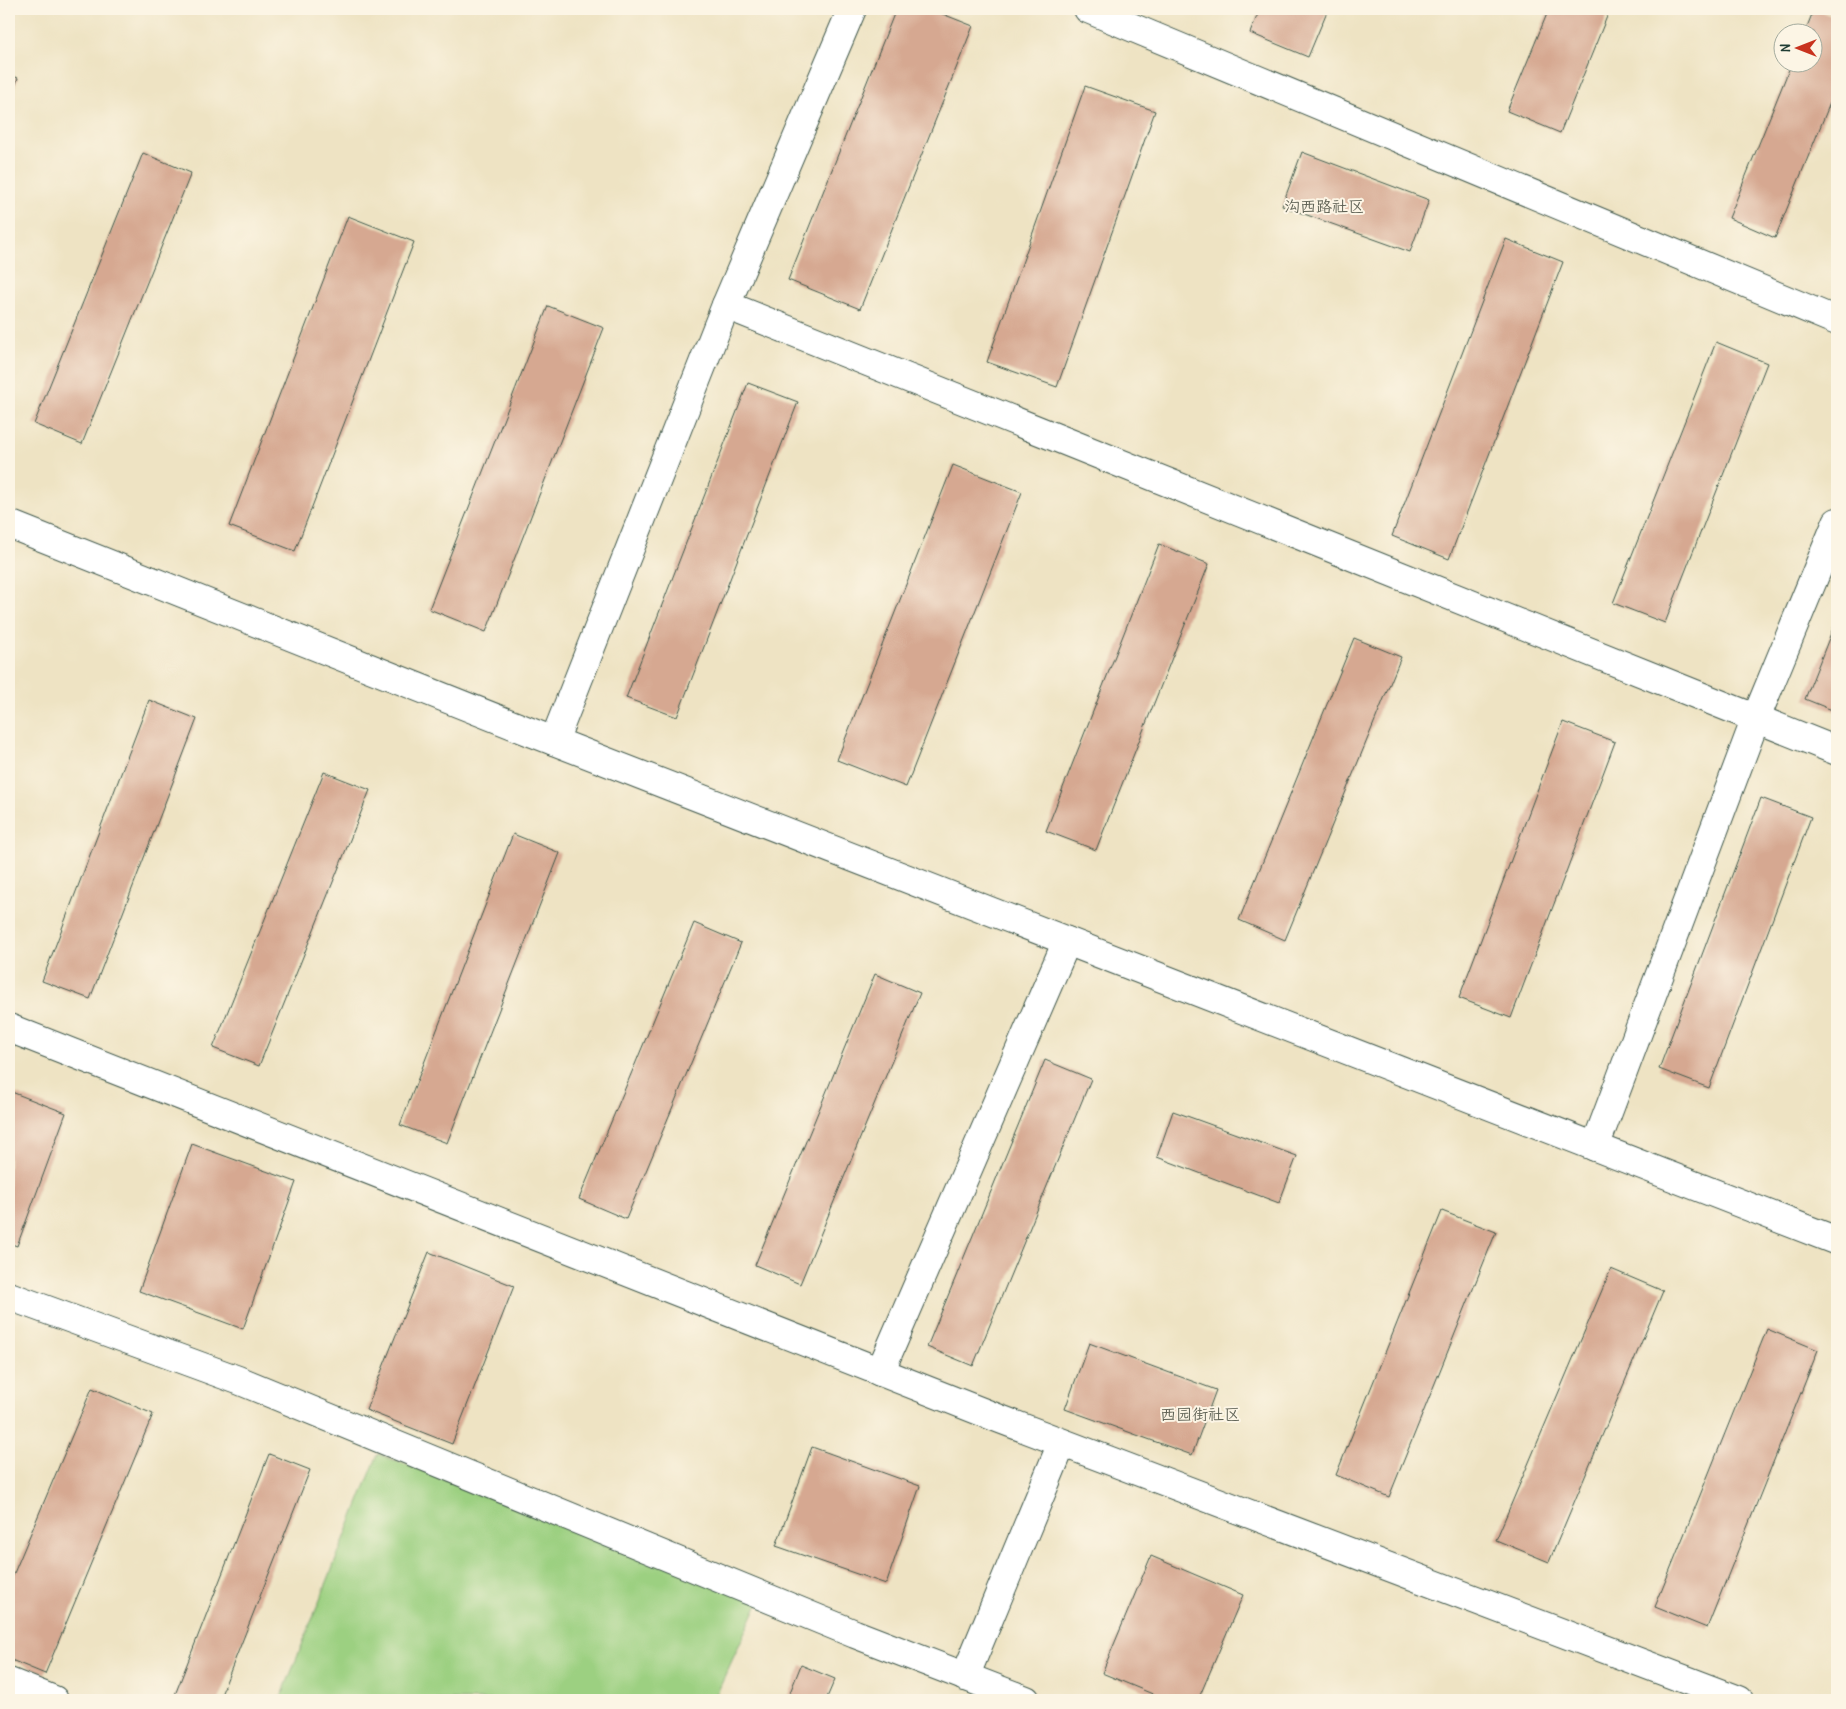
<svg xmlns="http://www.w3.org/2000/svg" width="1846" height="1709" viewBox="0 0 1846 1709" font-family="'Patrick Hand','LXGW WenKai TC',sans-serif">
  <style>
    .green { fill: #9cd081; stroke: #5e865a }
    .building { fill: #d6a891 }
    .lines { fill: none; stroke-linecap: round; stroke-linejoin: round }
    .minor-casing { stroke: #3e5649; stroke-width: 30 }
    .minor { stroke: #fff; stroke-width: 28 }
    .labels { text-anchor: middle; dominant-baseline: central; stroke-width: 4; stroke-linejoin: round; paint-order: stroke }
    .neighbourhood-label { font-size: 16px; fill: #5f6255; stroke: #fcf5e5 }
  </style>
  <rect width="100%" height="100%" fill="#fcf5e5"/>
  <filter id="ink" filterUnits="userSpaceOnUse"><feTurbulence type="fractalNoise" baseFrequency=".02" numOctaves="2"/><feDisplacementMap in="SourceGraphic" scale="10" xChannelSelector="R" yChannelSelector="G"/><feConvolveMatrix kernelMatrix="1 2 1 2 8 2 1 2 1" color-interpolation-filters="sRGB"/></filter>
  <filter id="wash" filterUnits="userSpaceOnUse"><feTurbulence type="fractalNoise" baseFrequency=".0096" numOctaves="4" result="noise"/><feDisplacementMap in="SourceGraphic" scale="20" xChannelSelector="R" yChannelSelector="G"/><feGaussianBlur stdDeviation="1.12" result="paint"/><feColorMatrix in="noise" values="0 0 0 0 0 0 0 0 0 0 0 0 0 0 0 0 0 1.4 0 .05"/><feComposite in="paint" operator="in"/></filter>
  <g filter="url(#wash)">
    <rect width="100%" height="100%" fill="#eee3c3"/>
    <path class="green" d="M378,1454L760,1599L714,1700H280Z"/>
    <g id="blocks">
      <g class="building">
        <path d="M896,9H930L973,26L860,309L788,280Z"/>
        <path d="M1260,9H1328L1308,57L1250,33Z"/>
        <path d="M1549,9H1610L1560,133L1507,111Z"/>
        <path d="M1814,9L1837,18V86L1775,238L1729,218L1792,62H1814V32H1805Z"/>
        <path d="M9,74L18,78L9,102Z"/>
        <path d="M1085,86L1155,111L1057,387L987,362Z"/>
        <path d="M1302,152L1429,200L1410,252L1282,206Z"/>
        <path d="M143,153L191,173L82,444L34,424Z"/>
        <path d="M348,216L414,242L295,551L229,526Z"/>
        <path d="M1506,239L1563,262L1449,559L1392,536Z"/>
        <path d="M548,306L604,328L486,632L429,609Z"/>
        <path d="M1716,342L1767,363L1665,623L1613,603Z"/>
        <path d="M748,383L798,402L677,717L626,698Z"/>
        <path d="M953,465L1022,492L906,787L837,760Z"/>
        <path d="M1159,544L1209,564L1096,850L1046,831Z"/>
        <path d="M1837,618V712L1805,699Z"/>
        <path d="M1354,638L1401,657L1285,940L1239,920Z"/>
        <path d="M149,700L197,719L90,999L42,981Z"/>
        <path d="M1563,722L1615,742L1511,1018L1459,998Z"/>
        <path d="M324,772L370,790L259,1066L213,1048Z"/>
        <path d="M1761,798L1811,817L1709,1088L1659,1069Z"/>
        <path d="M513,834L560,853L447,1143L400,1125Z"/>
        <path d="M694,923L741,943L626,1219L579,1199Z"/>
        <path d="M875,974L920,993L800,1284L755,1265Z"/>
        <path d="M1045,1060L1091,1079L973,1366L927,1347Z"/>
        <path d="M9,1091L66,1113L17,1246L9,1243Z"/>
        <path d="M1173,1111L1297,1156L1279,1203L1157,1157Z"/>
        <path d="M192,1144L296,1182L243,1329L139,1291Z"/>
        <path d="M1442,1211L1496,1232L1389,1497L1336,1475Z"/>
        <path d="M429,1252L514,1286L452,1444L366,1410Z"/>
        <path d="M1611,1269L1663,1291L1549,1562L1496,1540Z"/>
        <path d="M1767,1329L1818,1350L1707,1628L1655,1607Z"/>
        <path d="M1089,1343L1216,1390L1192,1455L1065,1409Z"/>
        <path d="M92,1388L153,1414L45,1674L9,1659V1585Z"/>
        <path d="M812,1447L920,1486L886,1584L776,1546Z"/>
        <path d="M269,1454L310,1470L219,1700H173Z"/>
        <path d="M1151,1556L1243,1595L1198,1700H1167L1102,1673Z"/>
        <path d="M801,1665L835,1679L826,1700H787Z"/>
      </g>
    </g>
  </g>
  <g filter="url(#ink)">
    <use href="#blocks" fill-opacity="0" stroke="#3e5649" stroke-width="1"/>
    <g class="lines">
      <g class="minor-casing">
        <g id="minor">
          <path d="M1088,9L1837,321"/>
          <path d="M726,305L1837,751"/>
          <path d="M9,524L528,731L1837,1241"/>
          <path d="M554,741L726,305L852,9"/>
          <path d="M9,1028L1000,1419L1739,1700"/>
          <path d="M1595,1147L1756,718L1837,522"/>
          <path d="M9,1296L238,1380L855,1634L1026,1700"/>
          <path d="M880,1372L1067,941"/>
          <path d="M965,1677L1062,1443"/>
          <path d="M9,1682L54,1700"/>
        </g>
      </g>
      <use href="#minor" class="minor"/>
    </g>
  </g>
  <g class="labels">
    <g class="neighbourhood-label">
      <text x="1324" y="206">沟西路社区</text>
      <text x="1200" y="1414">西园街社区</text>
    </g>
  </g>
  <rect width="1846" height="1709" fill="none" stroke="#fcf5e5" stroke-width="30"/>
  <g transform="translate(1798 48) rotate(270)"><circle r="24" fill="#fcf5e5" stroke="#a4ab9e"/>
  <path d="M0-4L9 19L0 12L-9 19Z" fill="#c8321e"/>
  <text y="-8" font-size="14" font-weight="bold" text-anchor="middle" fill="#1f3d34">N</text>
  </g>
</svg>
